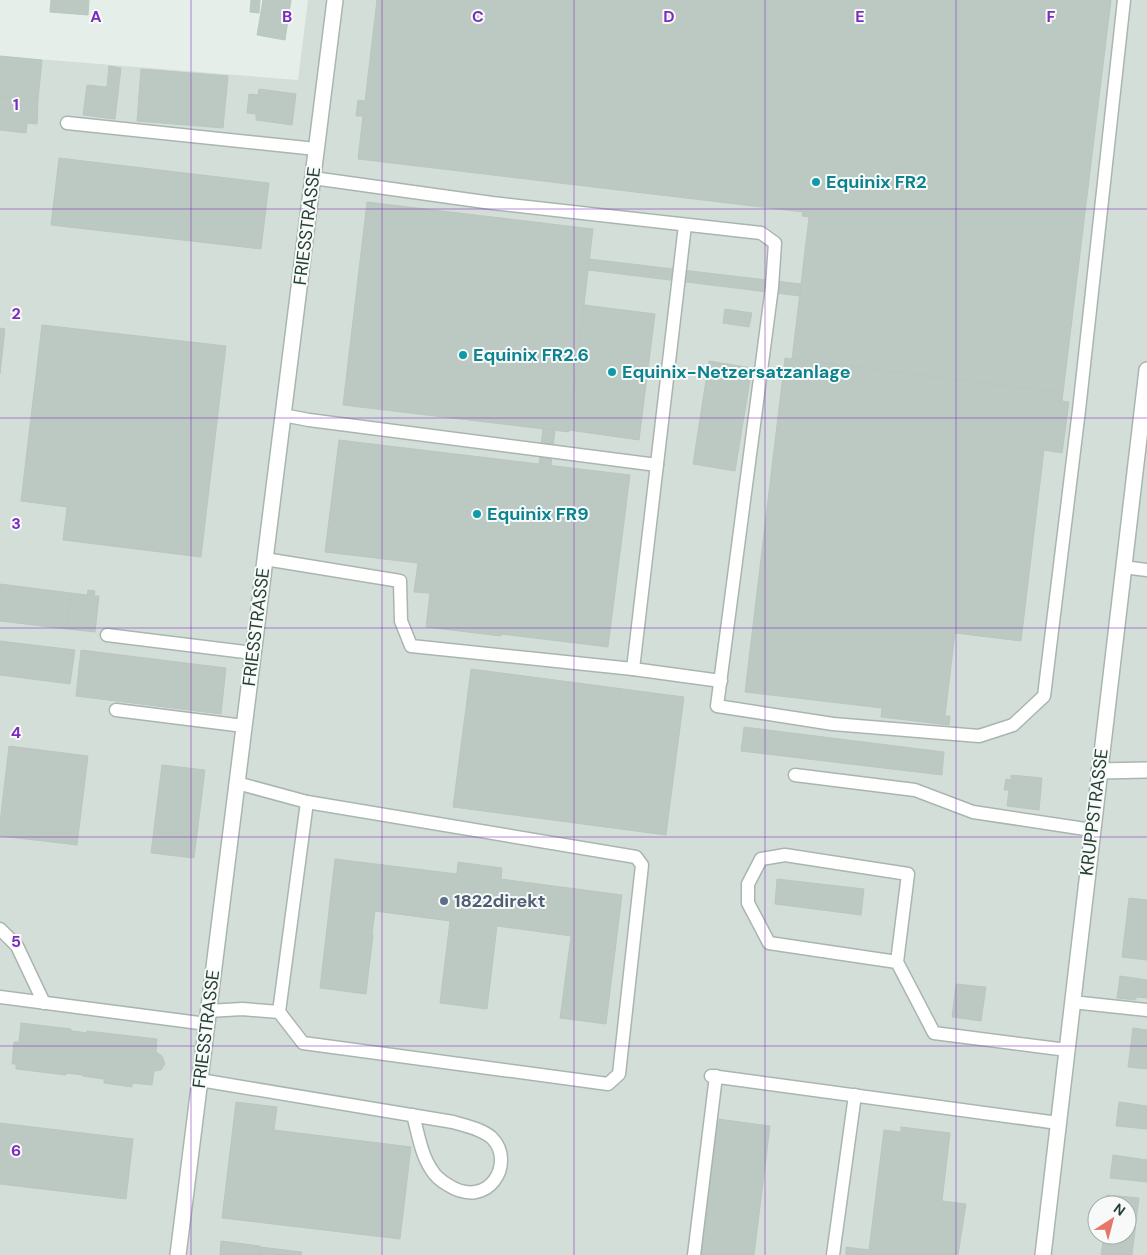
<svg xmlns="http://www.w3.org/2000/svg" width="1147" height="1255" viewBox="0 0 1147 1255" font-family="'DM Sans',sans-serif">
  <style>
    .built { fill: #d4ded8; fill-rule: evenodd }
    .building { fill: #bcc8c2; stroke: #b9c7bf }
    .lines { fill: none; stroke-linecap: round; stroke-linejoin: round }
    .service-casing { stroke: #a9b6af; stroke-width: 15 }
    .minor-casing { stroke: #a9b6af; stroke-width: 18 }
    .service { stroke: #fff; stroke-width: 12 }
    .minor { stroke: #fff; stroke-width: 15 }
    .grid { fill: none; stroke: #7b2cbf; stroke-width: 1; stroke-opacity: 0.55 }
    .culture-dot { fill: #0f9aa8; stroke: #f7faf8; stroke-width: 2 }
    .service-dot { fill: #5c6f8a; stroke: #f7faf8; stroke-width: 2 }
    .labels { text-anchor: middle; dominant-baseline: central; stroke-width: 4; stroke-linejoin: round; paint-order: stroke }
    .culture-label { font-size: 18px; font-weight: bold; fill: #0d838f; stroke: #f7faf8; text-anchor: start }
    .street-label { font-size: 18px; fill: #263f34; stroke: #f7faf8 }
    .service-label { font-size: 18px; font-weight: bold; fill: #4e5e75; stroke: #f7faf8; text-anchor: start }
    .grid-label { font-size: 16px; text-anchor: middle; font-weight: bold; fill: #7b2cbf; stroke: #f7faf8; stroke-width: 4; stroke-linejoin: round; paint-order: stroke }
  </style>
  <rect width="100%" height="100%" fill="#e6eee9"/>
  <path class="built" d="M308,0H1147V1255H0V56L298,80ZM1097,1205H1127V1235H1097Z"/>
  <g class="building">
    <path d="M51,0H89L88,15L50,12Z"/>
    <path d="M251,0H260L259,13L250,12Z"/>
    <path d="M263,0H291L285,40L257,35Z"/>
    <path d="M377,0H1111L1063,393L792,359L809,217L802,216L803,212L358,159L363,116H356L358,100L365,101Z"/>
    <path d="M0,56L42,60L38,100L0,97Z"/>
    <path d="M109,66L121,68L115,119L83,115L87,85L107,87Z"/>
    <path d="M141,69L228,76L223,128L137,121Z"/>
    <path d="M259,89L296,94L292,125L256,120V114L247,113L249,94L258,95Z"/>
    <path d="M0,97L38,100L37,124L27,123L26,133L0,130Z"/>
    <path d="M59,158L269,183L261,249L51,225Z"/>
    <path d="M367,202L593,229L569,432L343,405Z"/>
    <path d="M589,259L801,284L800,296L588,270Z"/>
    <path d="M584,305L655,314L639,440L569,430Z"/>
    <path d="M725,309L752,313L749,327L723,323Z"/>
    <path d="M42,325L226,346L201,557L63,540L67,507L21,501Z"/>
    <path d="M0,328L5,329L0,374Z"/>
    <path d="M785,358L1063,393L1062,401L1069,402L1062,453L1044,450L1021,641L955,633L945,716H950L949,725L881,717L882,708L745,692Z"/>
    <path d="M709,361L752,368L735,471L693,464Z"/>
    <path d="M543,429L555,430L551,465L539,464Z"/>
    <path d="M339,440L630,475L608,647L501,634V636L426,627L430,593L414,592L418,563L325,552Z"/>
    <path d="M0,584L71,593L67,629L0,621Z"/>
    <path d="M88,590L95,591L94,596H99L95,632L67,629L71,593L87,595Z"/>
    <path d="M0,641L75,650L70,684L0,675Z"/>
    <path d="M81,650L226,668L221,714L76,696Z"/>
    <path d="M471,669L684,697L666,835L453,807Z"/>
    <path d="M744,727L944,752L942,775L741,751Z"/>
    <path d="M9,746L88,756L77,845L0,836V822Z"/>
    <path d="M162,765L205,770L194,858L151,853Z"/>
    <path d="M1011,775L1042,778L1039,810L1007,806L1009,790H1004L1006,779L1011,780Z"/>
    <path d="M335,859L457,874L458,862L502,868L501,879L622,895L606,1024L560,1018L571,936L497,926L487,1009L440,1003L450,921L375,911L372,934L373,935L366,994L320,988Z"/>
    <path d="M777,879L864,889L861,915L775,904Z"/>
    <path d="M1129,898L1147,900V960L1122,957Z"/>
    <path d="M1120,976L1147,980V998L1136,997V1000L1117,998Z"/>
    <path d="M956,984L986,987L981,1021L952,1017Z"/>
    <path d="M21,1023L71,1029V1031H74L87,1033V1031L157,1039L156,1052L162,1056L165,1064L161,1070L154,1071L152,1085L132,1083V1087L104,1083V1079L82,1076L83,1075L66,1073V1075L16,1069V1064H12L14,1042H19Z"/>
    <path d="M1133,1028L1147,1030V1069L1128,1067Z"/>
    <path d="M236,1102L277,1107L274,1130L411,1147L400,1239L222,1218Z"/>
    <path d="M1119,1102L1147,1106V1129L1116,1126Z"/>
    <path d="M718,1119L770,1126L754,1255H701Z"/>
    <path d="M0,1123L133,1139L126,1199L0,1184Z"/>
    <path d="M901,1127L950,1133L942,1201L966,1204L958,1255H846V1247L869,1250L884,1130L901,1132Z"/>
    <path d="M1113,1155L1147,1160V1182L1110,1178Z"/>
    <path d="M1107,1195L1139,1198L1134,1239L1107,1235H1127V1205H1106Z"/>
    <path d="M1104,1235L1134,1239L1132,1255H1101Z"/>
    <path d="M221,1241L260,1246L259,1255H220Z"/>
    <path d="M260,1247L302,1252L301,1255H259Z"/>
  </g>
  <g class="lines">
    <g class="service-casing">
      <g id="service">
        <path d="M67,123L316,149"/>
        <path d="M313,178L492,203L761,233L775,243L772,287L717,706L833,724L979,736L1013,725L1044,696L1079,410L1124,0"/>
        <path d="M685,225L633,669L721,681"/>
        <path d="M283,415L309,420L657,465"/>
        <path d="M265,559L400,581L401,621L411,646L633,669"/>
        <path d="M1123,567L1147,570"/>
        <path d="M107,635L253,653"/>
        <path d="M116,710L244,726"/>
        <path d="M795,775L915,790L973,812L1092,830"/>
        <path d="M0,929L17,946L44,1003"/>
        <path d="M897,962L908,874L785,855L761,859L748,884V903L769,943L897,962L934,1033L1067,1050"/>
        <path d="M0,997L207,1024"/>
        <path d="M1072,1002L1147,1010"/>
        <path d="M208,1011L242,1009L279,1012L307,802L237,783"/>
        <path d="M279,1012L303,1043L608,1084L619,1074L642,865L636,857L307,802"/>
        <path d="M711,1076L1058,1123"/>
        <path d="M200,1080L453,1122C466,1126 482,1129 492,1138C516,1162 489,1211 448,1185C441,1181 435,1176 431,1169C421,1154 418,1133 413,1115"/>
        <path d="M694,1255L716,1076"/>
        <path d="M833,1255L855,1095"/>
      </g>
    </g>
    <g class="minor-casing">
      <g id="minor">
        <path d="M1099,771L1147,770"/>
        <path d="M178,1255L335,0"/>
        <path d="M1043,1255L1147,370"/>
      </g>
    </g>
    <use href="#service" class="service"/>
    <use href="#minor" class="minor"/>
  </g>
  <path class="grid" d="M191,0V1255M382,0V1255M574,0V1255M765,0V1255M956,0V1255M0,209H1147M0,418H1147M0,628H1147M0,837H1147M0,1046H1147"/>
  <g class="culture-dot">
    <circle cx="816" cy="182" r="5"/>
    <circle cx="463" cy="355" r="5"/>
    <circle cx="612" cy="372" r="5"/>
    <circle cx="477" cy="514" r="5"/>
  </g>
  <circle class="service-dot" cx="444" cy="901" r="5"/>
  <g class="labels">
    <g class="culture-label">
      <text x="826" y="182">Equinix FR2</text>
      <text x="473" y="355">Equinix FR2.6</text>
      <text x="622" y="372">Equinix-Netzersatzanlage</text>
      <text x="487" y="514">Equinix FR9</text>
    </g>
    <g class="street-label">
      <text transform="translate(307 226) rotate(-83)">FRIESSTRASSE</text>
      <text transform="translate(256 627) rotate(-83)">FRIESSTRASSE</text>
      <text transform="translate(1094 812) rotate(-83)">KRUPPSTRASSE</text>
      <text transform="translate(206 1029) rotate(-83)">FRIESSTRASSE</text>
    </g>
    <g class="service-label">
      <text x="454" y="901">1822direkt</text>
    </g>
  </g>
  <g class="grid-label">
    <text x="96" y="22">A</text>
    <text x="287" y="22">B</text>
    <text x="478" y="22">C</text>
    <text x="669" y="22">D</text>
    <text x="860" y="22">E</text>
    <text x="1051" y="22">F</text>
    <text x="16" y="110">1</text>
    <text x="16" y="319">2</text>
    <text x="16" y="529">3</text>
    <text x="16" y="738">4</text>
    <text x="16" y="947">5</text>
    <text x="16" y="1156">6</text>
  </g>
  <g transform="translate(1112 1220) rotate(36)"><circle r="24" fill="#f7faf8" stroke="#a3afaa"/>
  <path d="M0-4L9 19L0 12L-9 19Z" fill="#e7756b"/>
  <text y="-8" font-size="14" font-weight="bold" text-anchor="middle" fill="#263f34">N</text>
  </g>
</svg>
